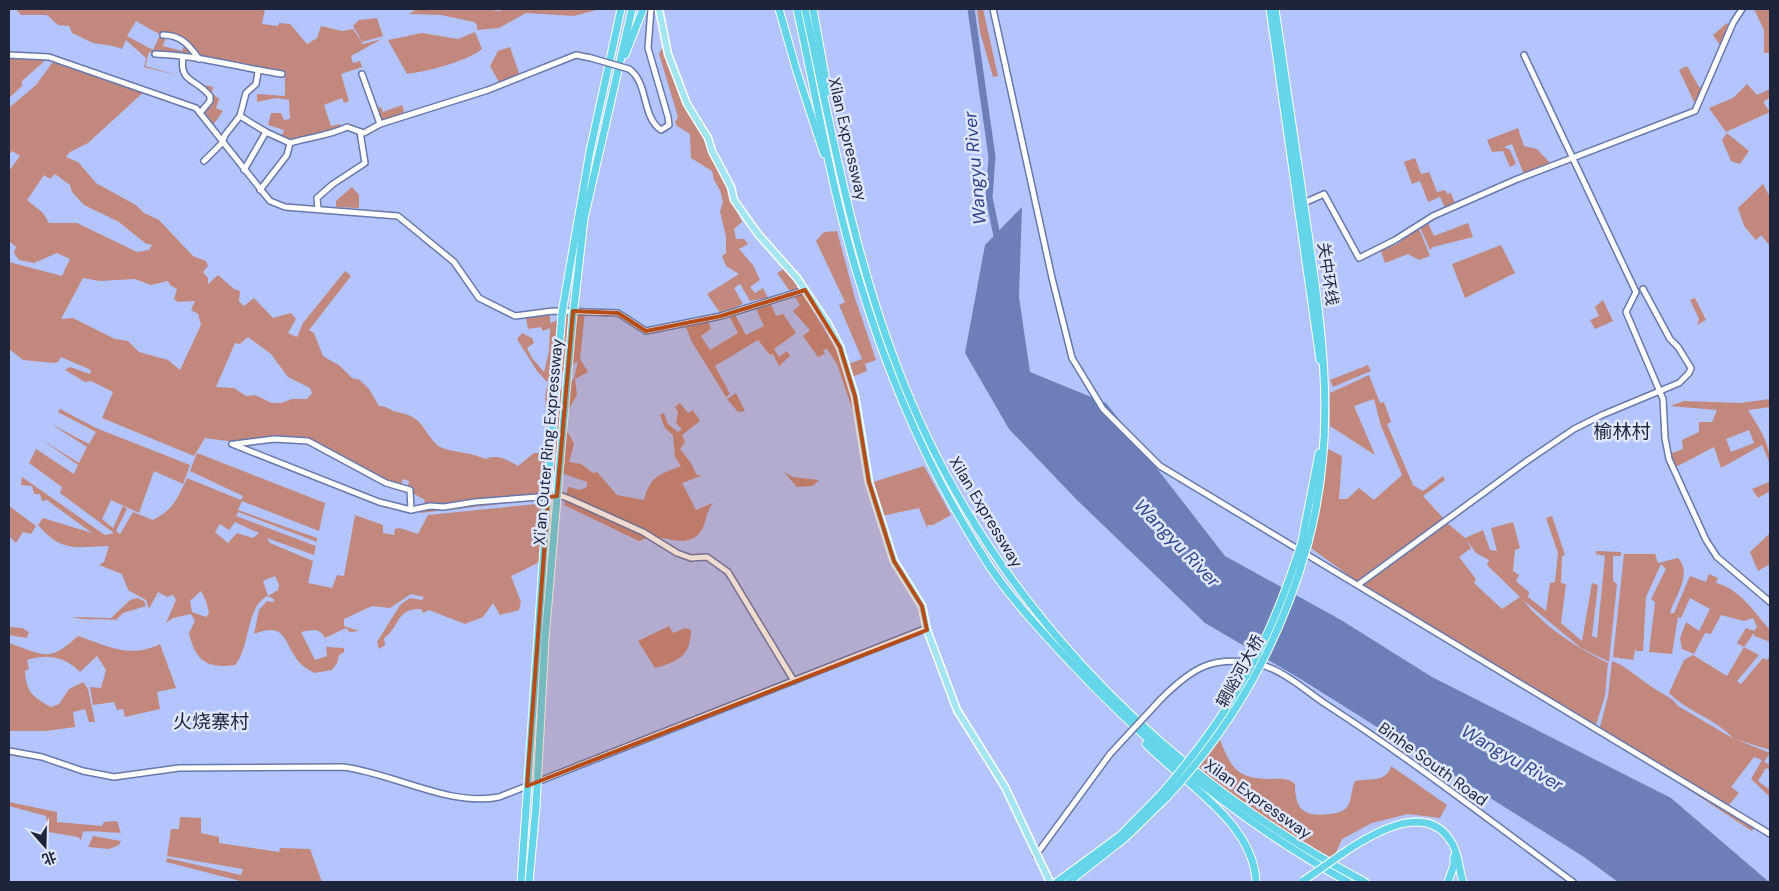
<svg xmlns="http://www.w3.org/2000/svg" width="1779" height="891" viewBox="0 0 1779 891" font-family="'DM Sans','Noto Sans SC',sans-serif">
  <style>
    .green { fill: #c2887e; fill-rule: evenodd }
    .water { fill: #6d7fb8 }
    .lines { fill: none; stroke-linecap: round; stroke-linejoin: round }
    .river { stroke: #6d7fb8; stroke-width: 7 }
    .minor-casing { stroke: #6878aa; stroke-width: 8 }
    .major-casing { stroke: #fff; stroke-width: 9 }
    .highway-casing { stroke: #fff; stroke-width: 9 }
    .minor { stroke: #fff; stroke-width: 5 }
    .major { stroke: #a3e6f2; stroke-width: 6 }
    .highway { stroke: #65d6ea; stroke-width: 7 }
    .minor-bridge-casing { stroke: #6878aa; stroke-width: 8; stroke-linecap: butt }
    .highway-bridge-casing { stroke: #fff; stroke-width: 9; stroke-linecap: butt }
    .minor-bridge { stroke: #fff; stroke-width: 5 }
    .highway-bridge { stroke: #65d6ea; stroke-width: 7 }
    .marked { fill: #b64c17; fill-opacity: 0.2; stroke: #b64c17; stroke-width: 4; stroke-linejoin: round }
    .labels { text-anchor: middle; dominant-baseline: central; stroke-width: 5; stroke-linejoin: round; paint-order: stroke }
    .street-label { font-size: 16px; fill: #1e2439; stroke: #dfe7fe }
    .water-label { font-size: 18px; font-style: italic; fill: #34448c; stroke: #dfe7fe }
    .quarter-label { font-size: 19px; fill: #1e2439; stroke: #dfe7fe }
  </style>
  <rect width="100%" height="100%" fill="#b3c5fc"/>
  <g class="green">
    <path d="M16,9H265L262,24L278,26L279,23L290,24L307,44L317,38L321,26L342,31L353,29L363,44L382,39L351,56L353,63L360,61L362,67L341,74L349,101L344,103L342,98L324,105L331,126L340,124L341,128L287,143L267,133L282,135L284,130L268,125L271,113H281L284,120L290,119L289,100L276,98L257,102V94L285,96V76C262,71 225,69 203,60C185,52 189,29 159,34L136,21L127,36L153,50L159,37L167,34L163,46L182,51L185,44L198,59L149,52L145,66L180,76L144,67L146,58L126,40L122,49C114,45 103,45 94,43C92,43 77,35 72,33L69,26L58,25L47,15H21Z"/>
    <path d="M417,9H483L499,11L507,9H600L574,16L526,13L499,28L477,30V25L474,22L441,15L409,14Z"/>
    <path d="M977,9H983L998,76L993,77L980,32Z"/>
    <path d="M1754,9H1770L1769,53H1764V30Z"/>
    <path d="M377,18L383,36L362,42L353,26L359,20Z"/>
    <path d="M1727,23L1731,27L1722,48L1713,35Z"/>
    <path d="M475,32L482,49C465,62 429,71 407,74L388,40L422,33L458,39Z"/>
    <path d="M510,47L520,76L500,84L490,66L498,51Z"/>
    <path d="M662,48L742,222L734,229L736,239H744L748,244L739,249L753,265L760,280L750,287L755,293L763,288L768,298L750,301L740,284L734,288L743,304L721,314L707,294L739,274L726,266L722,256L726,253V237L720,211L723,202L720,190L714,180L712,171L691,158L690,134L677,126L675,122L678,117L659,54Z"/>
    <path d="M9,52L33,53L49,57L22,81V86L9,98Z"/>
    <path d="M55,59L147,89L88,143L70,152L66,157L78,162L96,183L136,205L144,213L159,220L193,256L206,261L208,266L203,272L208,278V284L218,275L234,289L240,291L239,301L244,306L254,298L273,318L291,313L296,319L288,333L297,337L303,323L345,271L351,276L309,330L314,333L323,356L340,366L352,378L360,380L369,389L379,406C386,406 390,410 397,412C424,417 421,429 437,445C445,452 472,452 485,459C498,454 506,459 518,466L534,453H545L560,459L550,447L546,445C553,425 540,403 548,384L553,389H559L574,379L578,361L547,382L537,371L517,339L522,333L532,338L534,343L527,348L532,358L544,372L549,351L550,328L543,331L541,327L528,329L526,317L550,311V323L562,319L556,310L585,312L580,359L588,372L575,379L577,395L565,415L559,416L574,444L569,462L581,464L593,473L597,472L617,495L644,500C650,476 660,474 681,466L675,457L673,435L665,428L660,415L664,413L668,424L678,432L682,429L676,423L678,412L675,407L680,403L688,413L693,410L700,421L682,435L685,442L680,449L691,463L696,474L701,476L682,483L696,510L713,503C705,513 707,522 701,531C689,548 670,538 654,537C649,537 644,539 639,541L564,505L568,487L565,486L580,490L587,487V482L547,468L545,499L420,513L425,500L407,490L409,481L403,479L400,488L306,439L241,443L205,438L194,456L102,418L113,392L91,381L85,382L65,370L70,367L90,374L91,370L61,357L58,362L54,363L23,360L9,349V262L62,276L70,259L57,253L34,263L19,260L14,253L16,247L9,241V171L20,156L12,151L9,155V108L36,85ZM55,174L70,185L72,192L84,205L119,222L145,243L152,245L149,250L137,252L77,223H49L43,213L27,200L44,175L50,179ZM83,278L100,281L135,279L151,285L168,281L170,285L177,289L174,299L178,302L195,301L191,310L198,314L201,325L180,370L168,360L139,352L128,341L115,339L73,318L61,319ZM248,337L271,354L288,377L310,388L312,393L307,399H292L281,403H272L255,395L246,396L234,388L216,387L235,343L240,344Z"/>
    <path d="M1687,66L1699,87L1706,89L1697,108L1679,70Z"/>
    <path d="M196,83L213,87L212,93L219,99L216,108L223,111L213,125L203,109L210,98Z"/>
    <path d="M1747,84L1757,95L1770,89V97L1763,102L1770,112L1726,132L1709,108L1733,98Z"/>
    <path d="M402,105L404,111L402,115L380,124L374,109L381,107L383,112Z"/>
    <path d="M1518,128L1524,146L1537,149L1552,165L1525,177L1512,144L1504,147L1510,150L1516,164L1510,167L1503,151L1492,152L1487,140Z"/>
    <path d="M1727,133L1749,151L1740,164L1731,161L1722,140Z"/>
    <path d="M1415,158L1421,174L1429,172L1437,192L1445,190L1447,194L1451,193L1456,206L1446,210L1440,197L1428,202L1420,181L1412,184L1404,162Z"/>
    <path d="M1763,184L1770,197V246L1761,235L1756,240L1744,226L1738,208Z"/>
    <path d="M352,187L359,195V208L336,207V201Z"/>
    <path d="M1427,221L1434,236L1468,223L1473,237L1433,247L1430,250L1419,225Z"/>
    <path d="M1418,226L1430,256L1419,260L1408,254L1385,263L1381,251L1399,243Z"/>
    <path d="M837,231L855,298L876,360L865,364L867,371L852,377L848,364L862,359L839,305L845,302L816,241L824,232Z"/>
    <path d="M1501,245L1515,273L1465,298L1452,264Z"/>
    <path d="M784,269L797,285V291L791,293L777,273Z"/>
    <path d="M802,293L839,354L851,390L857,423L837,364L827,349L823,350L825,354L818,357L803,336L810,330L793,311L800,305L793,294Z"/>
    <path d="M1695,298L1706,320L1697,325L1699,319L1690,300Z"/>
    <path d="M769,300L776,316L783,314L796,333L774,349L779,357L787,351L790,356L779,366L773,354L770,355L758,340L715,366L730,394L726,397L692,342L685,325L708,321L711,329L701,336L710,350L738,333L728,314L733,311L746,335L764,326L753,302Z"/>
    <path d="M1603,300L1613,321L1595,329L1590,320L1599,316L1595,307Z"/>
    <path d="M1368,365L1371,371L1333,387L1330,380Z"/>
    <path d="M1369,375L1380,403L1384,402L1391,422L1387,424L1413,485L1423,491L1443,476L1445,480L1423,496L1445,520L1359,583L1311,548L1328,449L1342,456L1339,499H1347L1359,488L1374,500L1402,475L1381,426L1374,399L1354,406L1375,455L1330,426V393Z"/>
    <path d="M736,393L745,411L738,412L727,399Z"/>
    <path d="M1770,399V407L1748,410C1759,428 1770,442 1770,464L1762,445L1721,468L1714,447L1672,469L1666,455L1683,449L1682,440L1699,432V422H1712L1717,410L1670,406L1684,401L1740,403ZM1749,430L1754,443L1731,452L1726,439Z"/>
    <path d="M60,409L96,428L190,465L183,484L154,471L139,513L111,500L102,519L113,528L123,506L127,509L116,531L120,534L133,512L153,520C174,509 177,499 187,478L241,500L243,496L190,471L197,453L325,503L319,531L242,501L238,510L317,538V542L238,512L236,516L316,546L314,555L267,538L270,543L313,561L308,583L332,588L337,575L344,576L355,515L383,525V533L394,535L395,529L400,528L418,534L428,515L546,503L552,520L542,552L552,556C538,562 525,570 511,576L521,602L519,610L500,615L493,603L483,617L465,624L429,610L423,613L421,609C396,608 400,627 384,638L385,645L379,649L377,642L400,605L410,598L422,600L424,597L411,594L390,608L372,606L344,619V626L359,631L350,632L346,628L325,638C319,627 312,630 301,632L315,660L327,656L326,647L344,648V652L339,655L337,663L332,670L314,673C310,670 305,668 301,664C283,645 288,620 254,634L259,610L267,601L274,602V599L267,596C245,609 251,646 235,665C206,669 195,660 189,633L195,621L191,614L173,618L166,623L176,600L173,595L167,597L158,592L149,609L146,600L128,590L122,574L99,565L104,562L109,546C75,547 62,553 38,525L43,518L92,533L47,500L42,501L40,494H34L32,486L21,485L22,477L105,535L114,533L60,493L62,487L29,463L36,449L74,474L78,465L41,439L79,463L87,447L51,424L89,444L96,432L58,412ZM235,522L259,533L253,538L237,533L228,543L215,532L220,524L229,530ZM275,576L279,585L278,590L268,596L263,581ZM201,591L206,601L209,613L206,617L192,612L190,601Z"/>
    <path d="M924,466L951,515L933,525H927L928,530L919,508L877,517L870,483Z"/>
    <path d="M784,472L793,477L819,480L813,486L797,487Z"/>
    <path d="M1769,482L1770,491L1758,498L1752,489Z"/>
    <path d="M9,506L36,526L31,534L23,532L16,543L9,536Z"/>
    <path d="M1552,516L1565,555L1562,556L1561,583L1566,584L1561,623L1582,641L1592,583L1598,585L1592,636L1597,638L1605,556L1596,554V551L1621,552V556H1613V581L1617,584L1609,662L1581,648L1523,600C1545,628 1578,648 1608,663L1605,696L1595,728L1533,687L1362,585L1446,522L1465,538L1483,530L1490,550L1497,551L1491,528L1513,522L1520,548L1515,550L1513,571L1519,575L1516,581L1529,592L1528,597L1546,611L1550,583L1555,582L1558,553L1546,518ZM1466,539L1476,553L1489,560L1487,565L1520,597L1502,609L1474,583L1476,579L1459,557L1471,548Z"/>
    <path d="M1770,533V564L1758,571L1750,552Z"/>
    <path d="M1624,554H1655L1658,563L1678,558C1693,574 1675,596 1670,613H1674L1690,576L1706,582L1709,574L1718,578L1716,583C1740,589 1754,612 1770,630V642L1754,636V633L1744,647L1737,643L1746,628L1754,631L1757,627L1753,618L1744,621L1721,615L1711,634L1705,633L1694,654L1682,649L1680,638L1686,622L1699,631L1710,609L1690,598L1681,618L1678,617L1672,654L1649,652L1655,602L1651,599L1666,569L1661,564L1646,597L1643,651H1636V647L1633,660L1613,657Z"/>
    <path d="M137,598L144,601L146,606L123,613L116,620C101,618 86,621 72,617L111,618L130,600Z"/>
    <path d="M669,626L673,633L685,628L691,630C690,656 680,661 655,668L638,641Z"/>
    <path d="M9,627L22,628L29,632L27,638L9,635Z"/>
    <path d="M78,636C109,646 129,659 160,644L176,688L157,692L160,709L125,717L123,709L117,710L114,702L93,705L90,687L101,688L106,670L97,656L80,672C66,657 47,653 27,660L29,669L25,671C26,692 33,697 51,707L59,704L69,689L83,682L88,689L95,722H89L85,709L73,712L75,727L46,731H9V643C44,655 49,663 78,636Z"/>
    <path d="M1744,647L1759,655L1737,681L1741,684L1763,658L1767,660L1770,656V750L1735,739L1770,753L1764,762L1770,765V770L1766,768L1758,781L1770,790V797L1751,779L1762,760L1754,757L1731,787L1739,793L1727,807L1754,828L1752,831L1599,731L1608,696L1612,661C1628,667 1638,678 1652,687C1661,694 1671,696 1678,706L1734,739C1716,719 1688,712 1669,693L1684,660L1693,655L1727,676Z"/>
    <path d="M1220,740C1231,767 1236,778 1268,779C1276,779 1284,778 1291,781L1295,784C1295,810 1304,817 1329,814C1334,814 1343,812 1347,807C1352,801 1351,789 1355,781C1368,778 1387,783 1391,766L1447,805L1440,818L1408,814L1372,823L1342,839L1333,859L1279,829L1198,769Z"/>
    <path d="M9,802L57,812V822L102,826L104,822L117,821L121,833C113,833 87,830 83,832L81,840L78,837L48,832L46,816L9,806Z"/>
    <path d="M180,817L201,818V833L219,837V843L279,852L280,848L310,849L322,882H244L166,862L167,858L241,875L243,869L167,856L171,829H179Z"/>
    <path d="M93,836L121,841L119,845L109,849L88,847Z"/>
  </g>
  <path class="water" d="M1022,207L1019,297L1030,372L1106,403L1225,556L1341,620L1432,677L1671,798L1769,882H1618L1584,857L1299,678L1205,623L1077,500L1009,429L965,353L985,245Z"/>
  <g class="lines">
    <path class="river" d="M971,9L992,157L989,197L998,241"/>
    <g class="minor-casing">
      <g id="minor">
        <path d="M993,9L1052,278L1072,358L1103,409L1160,466L1770,834"/>
        <path d="M163,35C181,35 189,45 199,59"/>
        <path d="M155,54C198,55 240,68 282,74"/>
        <path d="M9,55L49,57L196,108L270,201L285,207L398,216L454,262L479,298L515,316L553,311L618,313L646,331L721,316L805,290"/>
        <path d="M1524,55L1636,292L1626,312L1663,399L1665,438L1669,459L1706,540L1717,557L1770,602"/>
        <path d="M183,57C179,83 196,78 210,96V101L200,113"/>
        <path d="M629,69C649,83 641,116 661,130L669,125L668,117L648,48L651,9"/>
        <path d="M362,74L380,124"/>
        <path d="M240,116L266,132L290,143C309,137 329,136 347,127L364,133L380,124L488,90L576,55L591,58"/>
        <path d="M204,161L222,143L225,135L240,116L246,93L256,84L258,72"/>
        <path d="M244,170L266,132"/>
        <path d="M260,190L287,155L290,143"/>
        <path d="M1304,203L1324,194L1359,258L1395,240L1433,216L1515,180L1695,111L1733,23L1742,9"/>
        <path d="M318,209L317,198L333,184L365,163L360,132"/>
        <path d="M232,444L379,502L411,510L430,506L444,507L475,502L538,497L562,496L572,500L643,532L677,553L691,558L707,557L728,572L794,681"/>
        <path d="M235,444L274,439L308,441L386,483L410,490L411,510"/>
        <path d="M1359,584L1527,461L1574,429L1602,415L1679,383L1689,373L1691,368L1678,347L1670,339L1643,289"/>
        <path d="M1161,699C1192,668 1212,655 1258,664C1282,669 1306,691 1327,705C1412,760 1492,822 1573,882"/>
        <path d="M9,751L42,757L83,771L114,777L179,768L343,767C393,773 449,807 499,797L922,630H927"/>
        <path d="M1036,855L1110,754"/>
      </g>
    </g>
    <g class="major-casing">
      <path id="major" d="M659,9L668,54L687,104L708,138L712,151L731,187L734,200L758,234L797,278L828,324L840,347L855,396L869,482L894,561L922,606L927,630L957,710L1005,787L1050,882"/>
    </g>
    <g class="highway-casing">
      <g id="highway">
        <path d="M779,9L797,72L824,154"/>
        <path d="M797,9C817,100 832,193 860,283C890,382 933,480 990,567C1013,601 1042,632 1070,662C1152,750 1243,824 1348,882"/>
        <path d="M805,9C831,127 852,248 895,361C980,590 1152,769 1365,882"/>
        <path d="M813,9L828,92"/>
        <path d="M1270,9L1320,360"/>
        <path d="M1275,9C1286,79 1296,149 1306,219C1322,331 1338,431 1308,543"/>
        <path d="M625,55L643,9"/>
        <path d="M563,307L590,151L621,9"/>
        <path d="M574,308L584,219L632,9"/>
        <path d="M550,461L562,314"/>
        <path d="M560,462L573,314"/>
        <path d="M1302,541L1319,453"/>
        <path d="M1146,744C1184,783 1254,823 1256,882"/>
        <path d="M1349,849C1379,830 1430,801 1453,845C1459,857 1459,870 1463,882"/>
        <path d="M521,882L526,809"/>
        <path d="M529,882L536,807"/>
        <path d="M1057,882L1121,835L1162,793"/>
        <path d="M1069,882L1125,838L1167,797"/>
        <path d="M1448,882L1454,865V857"/>
      </g>
    </g>
    <use href="#minor" class="minor"/>
    <use href="#major" class="major"/>
    <use href="#highway" class="highway"/>
    <g class="minor-bridge-casing">
      <g id="minor-bridge">
        <path d="M591,58L629,69"/>
        <path d="M1110,754L1161,699"/>
      </g>
    </g>
    <g class="highway-bridge-casing">
      <g id="highway-bridge">
        <path d="M562,314L563,307"/>
        <path d="M573,314L574,308"/>
        <path d="M1162,793C1232,712 1270,644 1302,541"/>
        <path d="M1167,797C1234,725 1282,638 1308,543"/>
        <path d="M536,807L545,639L560,462"/>
        <path d="M526,809L550,461"/>
        <path d="M1303,881L1349,849"/>
      </g>
    </g>
    <use href="#minor-bridge" class="minor-bridge"/>
    <use href="#highway-bridge" class="highway-bridge"/>
  </g>
  <path class="marked" d="M805,290L840,347L855,396L869,482L894,561L922,606L927,630L527,786L548,497L557,496L573,311L618,313L646,331L721,316Z"/>
  <g class="labels">
    <g class="street-label">
      <text transform="translate(848 139) rotate(77)">Xilan Expressway</text>
      <text transform="translate(1328 274) rotate(82)">关中环线</text>
      <text transform="translate(548 442) rotate(-85)">Xi'an Outer Ring Expressway</text>
      <text transform="translate(986 512) rotate(59)">Xilan Expressway</text>
      <text transform="translate(1240 671) rotate(-61)">辋峪河大桥</text>
      <text transform="translate(1433 764) rotate(36)">Binhe South Road</text>
      <text transform="translate(1258 799) rotate(35)">Xilan Expressway</text>
    </g>
    <g class="water-label">
      <text transform="translate(975 168) rotate(-95)">Wangyu River</text>
      <text transform="translate(1177 543) rotate(46)">Wangyu River</text>
      <text transform="translate(1512 758) rotate(30)">Wangyu River</text>
    </g>
    <g class="quarter-label">
      <text x="1622" y="431">榆林村</text>
      <text x="211" y="721">火烧寨村</text>
    </g>
  </g>
  <rect width="1779" height="891" fill="none" stroke="#1e2439" stroke-width="20"/>
  <g transform="translate(45 846) rotate(160)" stroke="#dfe7fe" stroke-width="4" paint-order="stroke">
  <path d="M0-4L9 19L0 12L-9 19Z" fill="#1e2439"/>
  <text y="-8" font-size="14" font-weight="bold" text-anchor="middle" fill="#1e2439">北</text>
  </g>
</svg>
